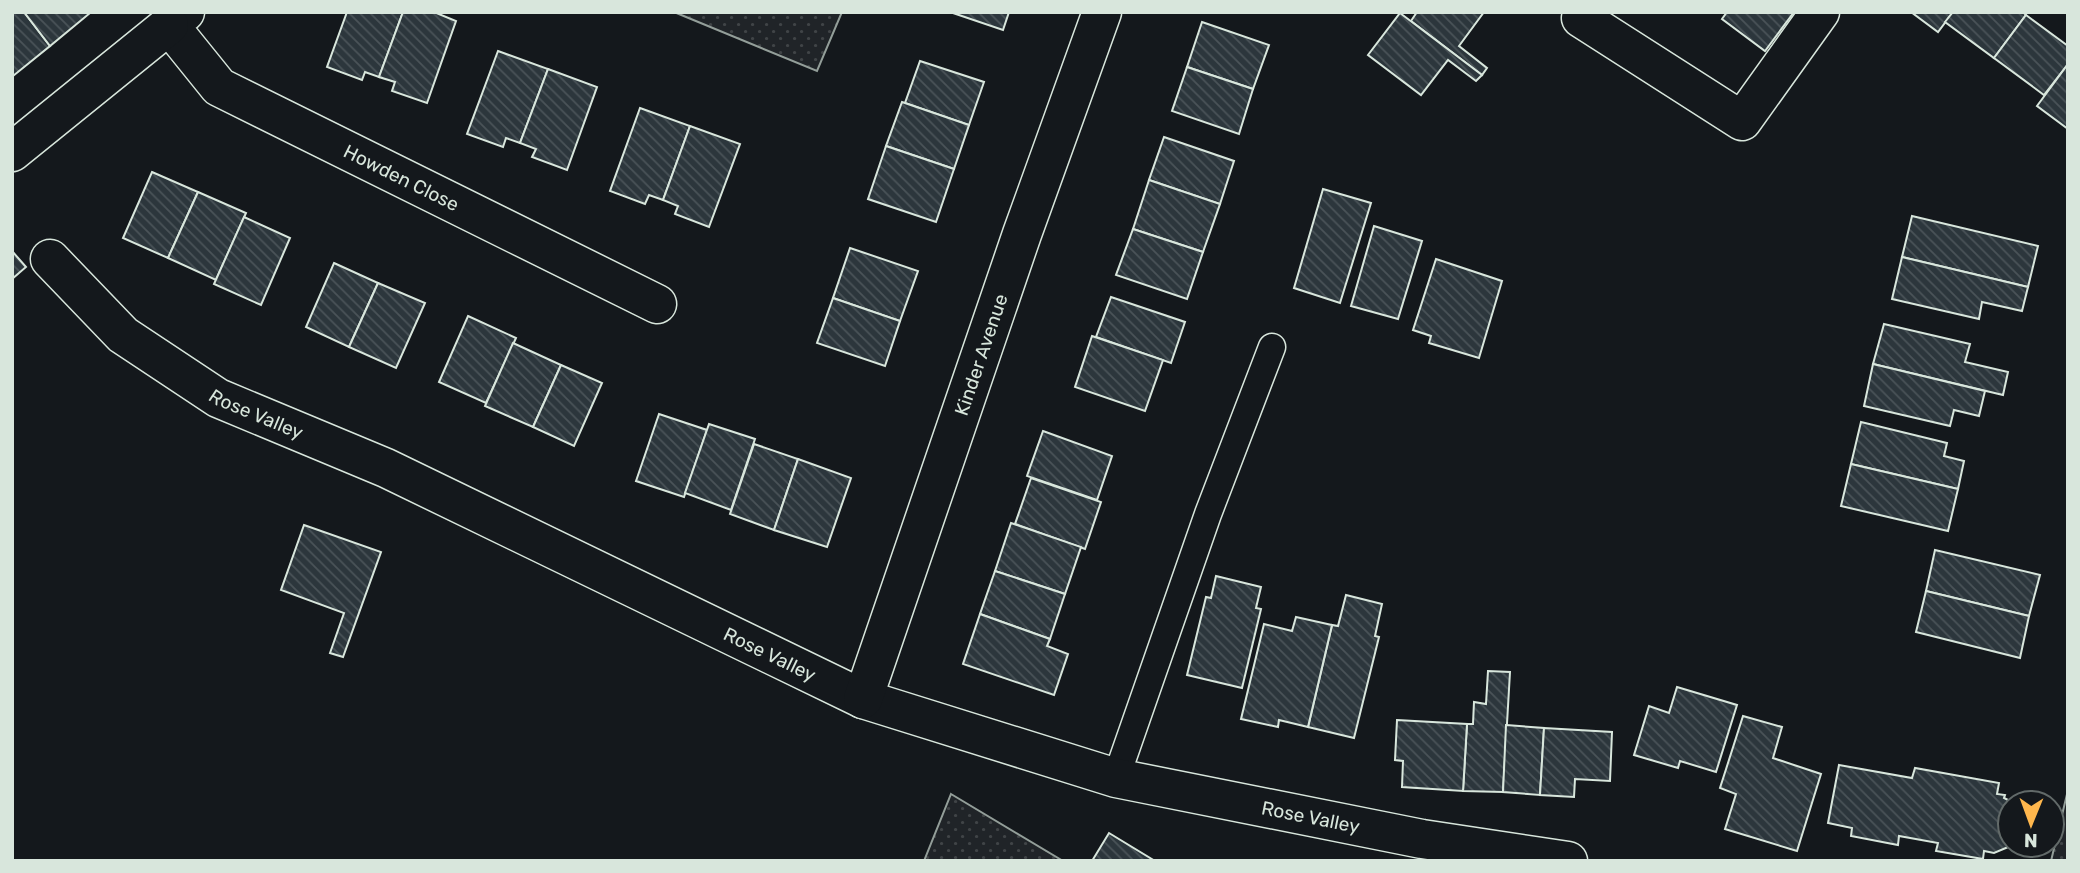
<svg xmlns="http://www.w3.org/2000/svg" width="2080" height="873" viewBox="0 0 2080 873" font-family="Rubik,sans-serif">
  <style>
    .grass { fill: url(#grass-dots); stroke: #939e99; stroke-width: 2 }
    .building { fill: url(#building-back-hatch); stroke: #d8e6dc; stroke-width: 2 }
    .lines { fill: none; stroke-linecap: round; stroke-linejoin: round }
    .service-casing { stroke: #d8e6dc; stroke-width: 29 }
    .minor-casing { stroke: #d8e6dc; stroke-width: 41 }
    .service { stroke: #14181c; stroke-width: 26 }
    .minor { stroke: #14181c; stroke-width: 38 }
    .labels { text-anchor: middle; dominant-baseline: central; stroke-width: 5; stroke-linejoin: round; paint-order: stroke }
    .street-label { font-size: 19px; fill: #d8e6dc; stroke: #14181c }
  </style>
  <defs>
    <pattern id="grass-dots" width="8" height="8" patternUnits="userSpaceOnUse" patternTransform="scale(1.75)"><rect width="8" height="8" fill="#202428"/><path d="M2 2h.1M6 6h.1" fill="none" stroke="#404447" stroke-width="1.8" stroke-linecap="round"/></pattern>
    <pattern id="building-back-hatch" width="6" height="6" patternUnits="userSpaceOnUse" patternTransform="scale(1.75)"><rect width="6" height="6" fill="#2c363c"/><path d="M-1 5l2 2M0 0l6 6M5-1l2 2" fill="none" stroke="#4a5358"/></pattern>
  </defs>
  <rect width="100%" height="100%" fill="#14181c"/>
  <g class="grass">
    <path d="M674,12H842L817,71Z"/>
    <path d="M2068,790V861H2051Z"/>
    <path d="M951,794L1063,861H924Z"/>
  </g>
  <g class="building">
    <path d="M12,12H24L50,46L13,76Z"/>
    <path d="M24,12H89L90,13L50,46Z"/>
    <path d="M347,12H403L379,77L365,72L362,80L327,67Z"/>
    <path d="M403,12H434L456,21L427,103L392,91L395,82L379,77Z"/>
    <path d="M950,12H1009L1003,30Z"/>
    <path d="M1417,12H1484L1459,46L1487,68L1482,75L1411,21Z"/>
    <path d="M1727,12H1794L1765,51L1722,19Z"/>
    <path d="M1911,12H1953L1938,32Z"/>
    <path d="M1953,12H2023L2026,15L1994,58L1945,22Z"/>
    <path d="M1400,13L1482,75L1476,81L1448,60L1421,95L1368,55Z"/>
    <path d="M2026,15L2068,46V64L2044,95L1994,58Z"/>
    <path d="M1202,22L1269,45L1253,89L1187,67Z"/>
    <path d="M498,51L548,69L520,143L506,138L503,147L467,134Z"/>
    <path d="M920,61L984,82L969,125L905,103Z"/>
    <path d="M2068,64V129L2037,106Z"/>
    <path d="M1187,67L1253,89L1239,134L1172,111Z"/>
    <path d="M548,69L597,87L567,170L532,157L536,149L520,143Z"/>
    <path d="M902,102L969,125L954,169L886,146Z"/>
    <path d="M640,108L690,126L663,200L649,195L645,204L610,191Z"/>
    <path d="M690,126L740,144L709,227L675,214L678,206L663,200Z"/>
    <path d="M1164,137L1234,161L1220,204L1149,180Z"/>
    <path d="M886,146L954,169L936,222L868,199Z"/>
    <path d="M152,172L198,192L168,258L123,238Z"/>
    <path d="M1149,180L1220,204L1203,252L1133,229Z"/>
    <path d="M1323,189L1371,203L1340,303L1294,288Z"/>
    <path d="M198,192L246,213L216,280L168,258Z"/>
    <path d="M1912,216L2038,246L2028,287L1902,257Z"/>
    <path d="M244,217L290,238L261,305L214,284Z"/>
    <path d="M1374,226L1422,241L1398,319L1351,306Z"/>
    <path d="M1133,229L1203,252L1187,299L1116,275Z"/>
    <path d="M850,248L918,271L900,321L833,298Z"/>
    <path d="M12,251L26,267L12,279Z"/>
    <path d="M1902,257L2028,287L2022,311L1982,302L1979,319L1892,299Z"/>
    <path d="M1436,259L1502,281L1479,358L1429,343L1431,336L1413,330Z"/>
    <path d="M334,263L378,283L349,347L306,327Z"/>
    <path d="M378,283L425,303L396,368L349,347Z"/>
    <path d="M1111,297L1185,322L1171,363L1096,337Z"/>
    <path d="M833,298L900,321L885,366L817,343Z"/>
    <path d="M468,316L516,338L486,403L439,382Z"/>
    <path d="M1884,324L1970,344L1965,362L2008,372L2003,395L1873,364Z"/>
    <path d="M1092,336L1163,360L1145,411L1075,387Z"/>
    <path d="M513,343L561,365L533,427L485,406Z"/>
    <path d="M1873,364L1985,391L1979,416L1954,410L1950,426L1864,406Z"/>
    <path d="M561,365L602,383L574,446L533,427Z"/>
    <path d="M659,414L707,430L684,497L636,481Z"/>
    <path d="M1861,422L1947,443L1944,456L1964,461L1958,489L1851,464Z"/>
    <path d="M709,424L755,439L731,510L685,493Z"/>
    <path d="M1043,431L1112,456L1097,500L1027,476Z"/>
    <path d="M754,444L798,459L774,530L730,514Z"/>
    <path d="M798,459L851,478L827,547L774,530Z"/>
    <path d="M1851,464L1958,489L1948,531L1841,506Z"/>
    <path d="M1031,478L1101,502L1085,549L1015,524Z"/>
    <path d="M1011,523L1081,547L1065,594L995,571Z"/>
    <path d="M304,525L381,552L343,657L330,653L344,613L281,590Z"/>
    <path d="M1935,550L2040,575L2029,616L1926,591Z"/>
    <path d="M995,571L1065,594L1050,639L980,614Z"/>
    <path d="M1216,576L1261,587L1256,608L1261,609L1242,688L1187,675L1206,597L1211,598Z"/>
    <path d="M1926,591L2029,616L2020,658L1916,632Z"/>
    <path d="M1346,595L1382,604L1375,636L1379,637L1354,738L1308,727L1332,625L1338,626Z"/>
    <path d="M980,614L1050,639L1047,646L1068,654L1054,695L963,664Z"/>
    <path d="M1296,617L1332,625L1308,727L1279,720L1278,727L1241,719L1264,624L1292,631Z"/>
    <path d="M1488,671L1510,672L1503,792L1463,791L1467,724H1473L1474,702L1486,704Z"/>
    <path d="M1677,687L1737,705L1716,772L1680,761L1678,768L1634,755L1649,706L1669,713Z"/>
    <path d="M1743,716L1782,727L1773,758L1821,774L1797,851L1725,829L1736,794L1720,788Z"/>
    <path d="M1397,720L1467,724L1463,791L1402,787L1403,761L1395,760Z"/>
    <path d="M1506,725L1544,728L1540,795L1503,792Z"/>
    <path d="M1544,728L1612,732L1610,781L1575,779L1574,797L1540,795Z"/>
    <path d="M1839,765L1912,778L1915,768L1999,783L1997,794L2005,795L2004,798L2014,803H2010V845H2013L1994,853L1984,851L1983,859L1936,851L1938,843L1899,836L1898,845L1851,836L1852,828L1828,823Z"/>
    <path d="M1109,833L1155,861H1092Z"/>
  </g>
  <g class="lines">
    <g class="service-casing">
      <path id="service" d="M1116,778L1208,514L1272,347"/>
    </g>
    <g class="minor-casing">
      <g id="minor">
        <path id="s1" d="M185,12L169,25L219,87L657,304"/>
        <path d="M1581,18L1742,121L1820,12"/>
        <path d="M12,152L169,25"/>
        <path id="s2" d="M50,259L123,335L218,398L386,468L863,699L1116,778L1422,839L1568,861"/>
        <path id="s3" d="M863,699L1022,234L1102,12"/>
      </g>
    </g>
    <use href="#service" class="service"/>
    <use href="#minor" class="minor"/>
  </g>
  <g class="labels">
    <g class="street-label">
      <text stroke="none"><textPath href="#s1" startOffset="304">Howden Close</textPath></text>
      <text stroke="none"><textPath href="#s3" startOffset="364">Kinder Avenue</textPath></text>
      <text stroke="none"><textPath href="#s2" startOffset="261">Rose Valley</textPath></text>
      <text stroke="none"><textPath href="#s2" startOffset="828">Rose Valley</textPath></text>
      <text stroke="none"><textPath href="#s2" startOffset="1395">Rose Valley</textPath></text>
    </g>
  </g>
  <rect width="2080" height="873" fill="none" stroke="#d8e6dc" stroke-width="28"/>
  <g transform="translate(2031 824) rotate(181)"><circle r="33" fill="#14181c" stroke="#626a69" stroke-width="2"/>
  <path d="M0-5L12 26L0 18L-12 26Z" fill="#ffb74d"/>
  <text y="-10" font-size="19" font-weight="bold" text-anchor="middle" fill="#d8e6dc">N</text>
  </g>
</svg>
